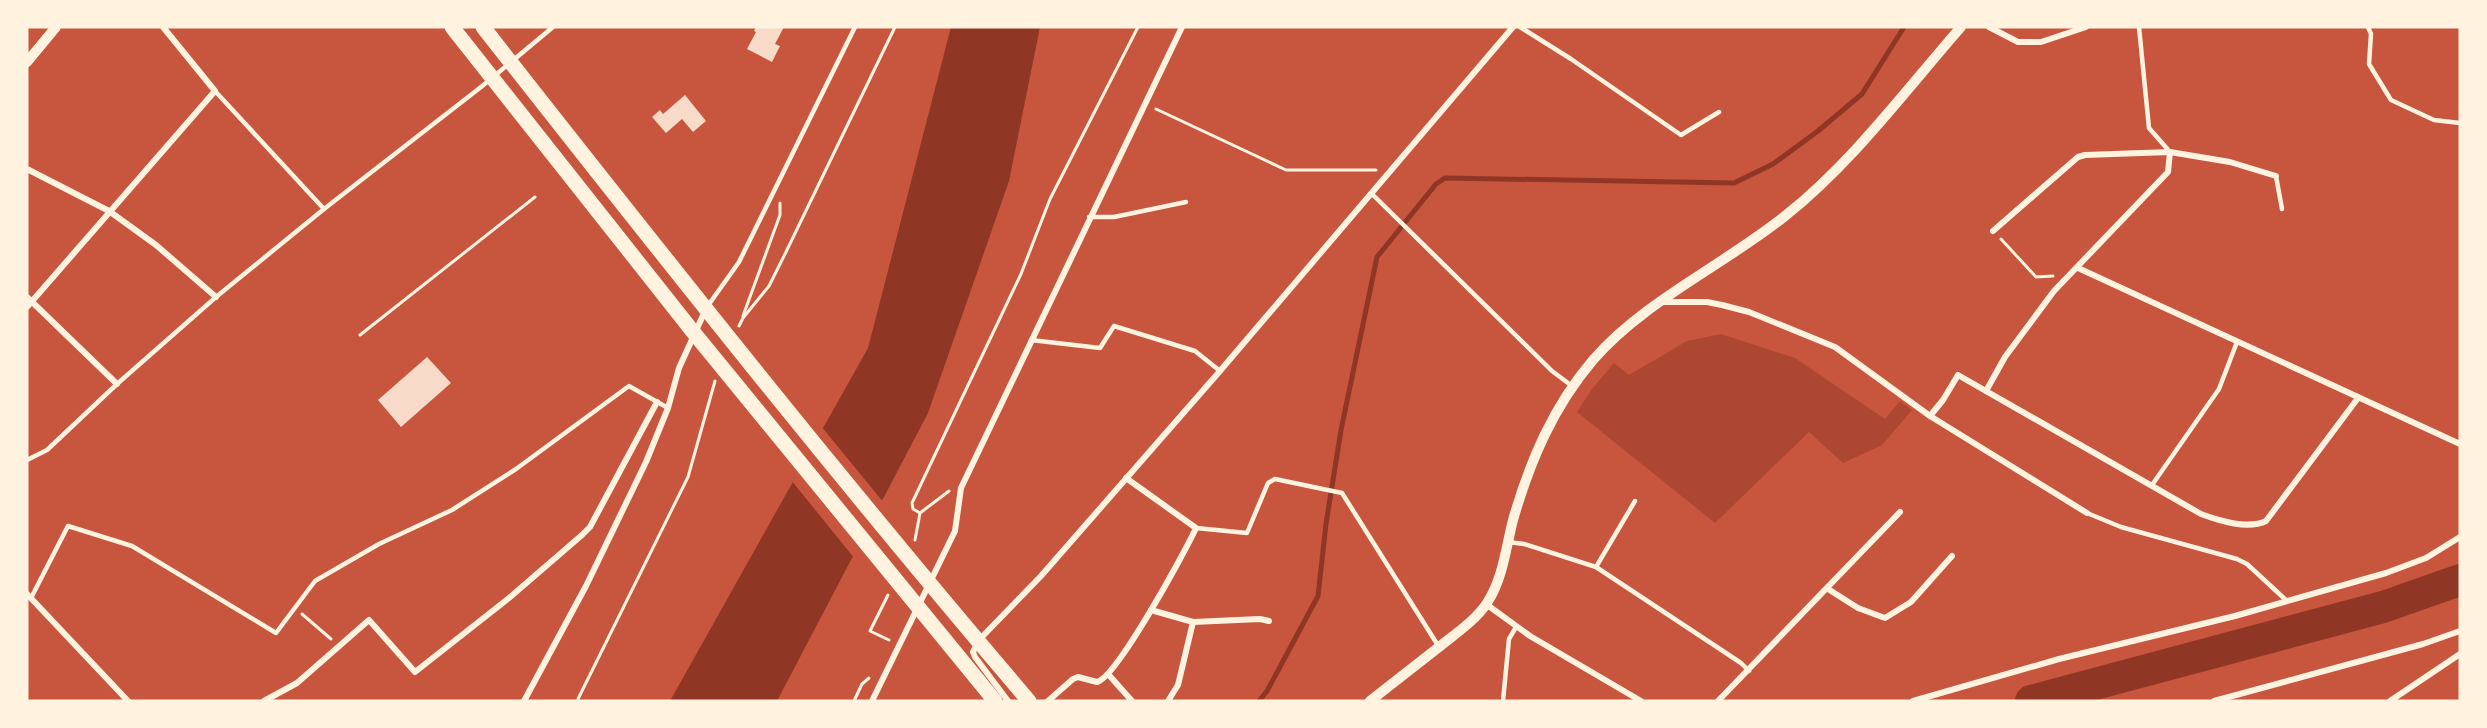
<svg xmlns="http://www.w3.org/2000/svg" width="2487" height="728" viewBox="0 0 2487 728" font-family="Raleway,sans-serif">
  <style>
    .green { fill: #ae4732 }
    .water { fill: #8f3625 }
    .pier { fill: #c8553d }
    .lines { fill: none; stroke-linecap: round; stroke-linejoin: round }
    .stream { stroke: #8f3625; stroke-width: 5 }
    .river { stroke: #8f3625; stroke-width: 32 }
    .building { fill: #f7dbc8 }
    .path { stroke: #fff3e0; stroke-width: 3 }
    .service { stroke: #fff3e0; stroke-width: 4.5 }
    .minor { stroke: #fff3e0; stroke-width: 6 }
    .tertiary { stroke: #fff3e0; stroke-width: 10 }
    .trunk { stroke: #fff3e0; stroke-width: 15 }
  </style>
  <rect width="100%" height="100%" fill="#c8553d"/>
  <path class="green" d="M1721,334L1795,358L1885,419L1900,401L1912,410L1882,445L1843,463L1809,432L1715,523L1577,412L1592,389L1614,363L1629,375L1687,341Z"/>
  <path class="water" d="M951,27H1040L1009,181L928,413L777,701H670L868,348Z"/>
  <path class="pier" d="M821,426L884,503L855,559L791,480Z"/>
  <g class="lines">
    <path class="stream" d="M1259,701L1267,691L1318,596L1326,524L1341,430L1377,257L1436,184L1445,178L1734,183L1773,164L1818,131L1862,94L1904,27"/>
    <path class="river" d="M2031,701L2383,607L2460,580"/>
  </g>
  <g class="building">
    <path d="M756,27H784L775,44L780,46L772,62L747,49L756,32L754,31Z"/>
    <path d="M685,95L706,121L693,132L682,119L666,133L652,117L660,110L663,114Z"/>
    <path d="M427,357L451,383L401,427L378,400Z"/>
  </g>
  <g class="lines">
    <g class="path">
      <path d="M1156,109L1286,170H1376"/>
      <path d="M2001,239L2036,277L2053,276"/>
      <path d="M743,316L780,215V203"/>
      <path d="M739,326L743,318L769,286L785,254L895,27"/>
      <path d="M360,335L535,197"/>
      <path d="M949,491L920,513L913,509L912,503L1021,274L1050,199L1138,27"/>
      <path d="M915,540L920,513"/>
      <path d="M888,595L870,631L889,640"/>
      <path d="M302,614L331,639"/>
      <path d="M577,701L688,477L715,381"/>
      <path d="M854,701L862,684L869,678"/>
    </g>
    <g class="service">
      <path d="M1520,27L1571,59L1681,135L1719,112"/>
      <path d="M2139,27L2149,128L2170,152"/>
      <path d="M2368,27L2371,34L2369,64L2391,100L2434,120L2460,123"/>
      <path d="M215,91L324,209"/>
      <path d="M2276,176L2282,209"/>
      <path d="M1371,193L1552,371L1572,386"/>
      <path d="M1089,217H1114L1186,202"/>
      <path d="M707,307L739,262L855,27"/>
      <path d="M1031,340L1100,348L1114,326L1195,351L1220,371"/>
      <path d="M27,460L47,450L117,384L216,297L324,209L481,87L553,27"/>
      <path d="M2152,485L2219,389L2237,342"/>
      <path d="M2087,513L2121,527L2237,559L2247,564L2287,601"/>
      <path d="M1196,528L1247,533L1268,483L1275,479L1342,493L1439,647"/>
      <path d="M1508,542L1524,544L1596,567L1741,663L1749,671"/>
      <path d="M1596,567L1635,501"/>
      <path d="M31,598L68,526L132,546L276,633L315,581L379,544L452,510L516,469L629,386L668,408"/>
      <path d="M1503,701L1509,639L1516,627"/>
    </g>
    <g class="minor">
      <path d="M1989,27L2018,42H2041L2086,27"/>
      <path d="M27,169L109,211L156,245L216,297"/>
      <path d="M1993,231L2078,157L2085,155L2170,152L2230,162L2276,176"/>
      <path d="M2078,268L2460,444"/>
      <path d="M27,297L117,384"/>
      <path d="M1663,302H1707L1722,305L1749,312L1835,347L1930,416L2087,513"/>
      <path d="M27,307L215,91L163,27"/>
      <path d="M1986,391L2005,357L2054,291L2168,172L2170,152"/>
      <path d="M1930,416L1943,400L1958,375L2201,514C2220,521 2248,530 2266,521L2358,398"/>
      <path d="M1828,589L1858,608L1885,618L1911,602L1952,556"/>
      <path d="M27,594L128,701"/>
      <path d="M1486,604L1530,636L1641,701"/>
      <path d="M1151,610L1193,622L1260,619L1269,621"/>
      <path d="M1108,674L1132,701"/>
      <path d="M264,701L297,683L369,620L415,672L509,598L582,535L590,527L657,402"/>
      <path d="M524,701L586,586L646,462L668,408L679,368L705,311"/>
      <path d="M872,701L955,531L961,488L1182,27"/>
      <path d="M1008,701L975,657L973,652L978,641L1041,576L1220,371L1513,27"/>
      <path d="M1048,701L1073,679L1078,677L1097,682C1117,677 1185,552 1196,528L1126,478"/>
      <path d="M1168,701L1178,685L1193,622"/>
      <path d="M1718,701L1900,512"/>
      <path d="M1913,701L2059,659L2235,616L2386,573L2426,558L2460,537"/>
      <path d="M2214,701L2423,644L2460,631"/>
      <path d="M2390,701L2460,654"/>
    </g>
    <g class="tertiary">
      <path d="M27,62L56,27"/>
      <path d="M1370,701C1393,683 1416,665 1439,647C1455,634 1475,621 1487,603C1503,579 1506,547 1513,520C1530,461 1553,407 1593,360C1644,301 1724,265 1785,216C1852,163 1905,91 1961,27"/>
    </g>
    <g class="trunk">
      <path d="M452,27L694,333L995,701"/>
      <path d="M483,27C662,255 841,481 1029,701"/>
    </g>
  </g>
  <rect width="2487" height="728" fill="none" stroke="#fff3e0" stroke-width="57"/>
</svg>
